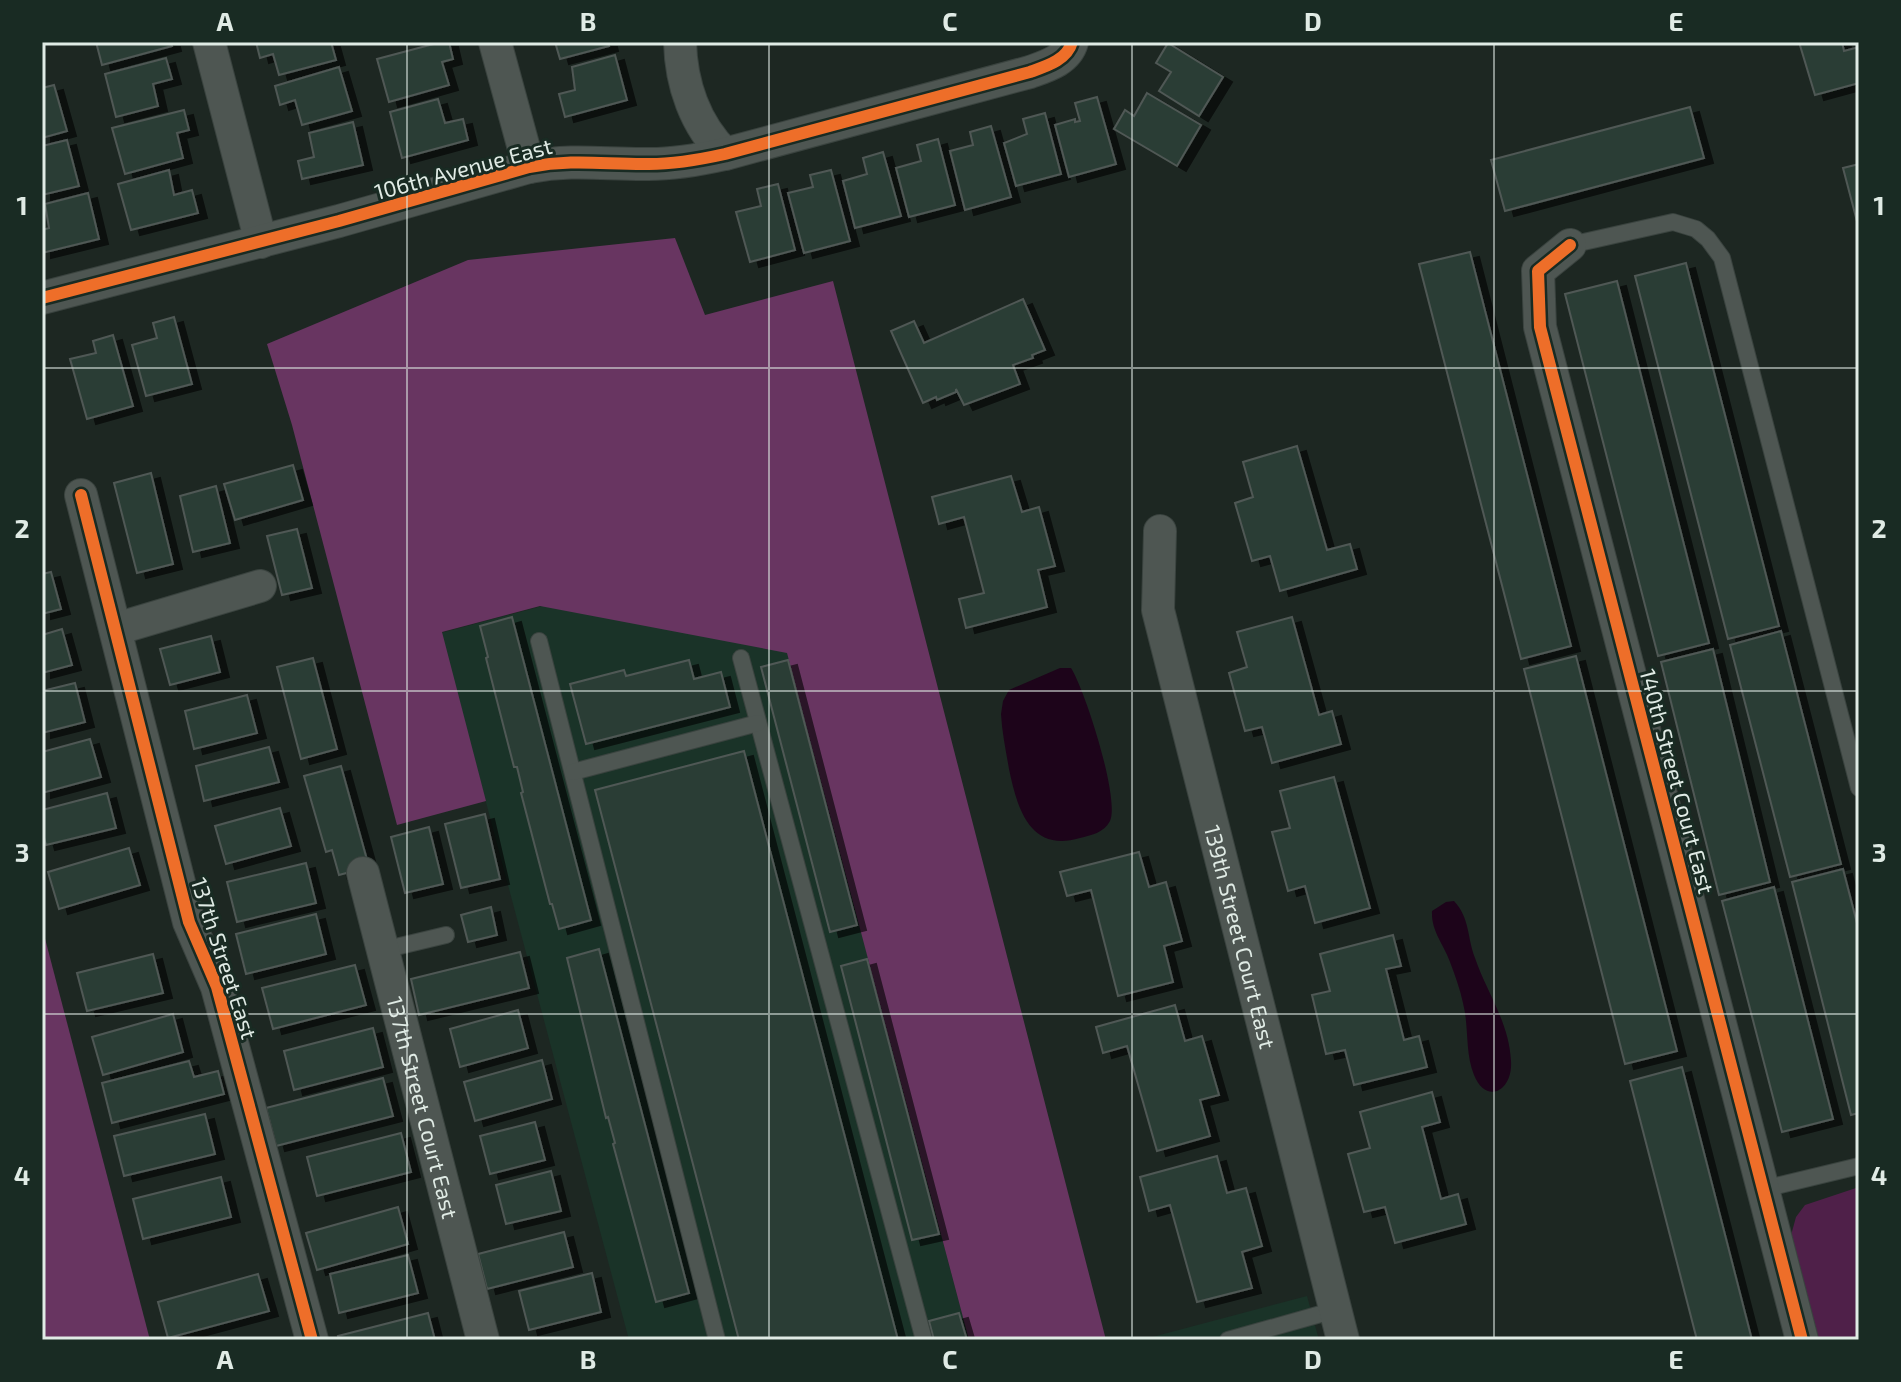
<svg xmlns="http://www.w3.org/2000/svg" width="1901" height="1382" viewBox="0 0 1901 1382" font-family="'Exo 2',sans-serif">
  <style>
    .built { fill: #1a3328 }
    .green { fill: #4f2049 }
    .forest { fill: #683561 }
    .water { fill: #1d041a }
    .building { fill: #2b3e36; stroke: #505855; stroke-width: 2; filter: url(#shadow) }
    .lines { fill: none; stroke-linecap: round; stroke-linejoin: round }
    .service-casing { stroke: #3a433f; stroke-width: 18 }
    .minor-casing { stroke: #3a433f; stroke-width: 34 }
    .service { stroke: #4e5652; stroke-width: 16 }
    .minor { stroke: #4e5652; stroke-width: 32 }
    .cycleway-casing { stroke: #192b23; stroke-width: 17 }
    .cycleway { stroke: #ee6e29; stroke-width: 12 }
    .grid { fill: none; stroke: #e0ebe5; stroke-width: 2; stroke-opacity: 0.55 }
    .labels { text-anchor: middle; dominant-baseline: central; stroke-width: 6; stroke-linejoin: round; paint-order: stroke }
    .street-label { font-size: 22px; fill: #e0ebe5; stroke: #192b23 }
    .neatline { fill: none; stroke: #e0ebe5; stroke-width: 3 }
    .grid-label { font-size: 26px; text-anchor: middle; font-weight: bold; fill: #e0ebe5 }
  </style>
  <defs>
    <filter id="shadow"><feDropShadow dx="9" dy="5" stdDeviation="0" flood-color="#0009"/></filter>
  </defs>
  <rect width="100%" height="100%" fill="#1d2722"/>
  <g class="built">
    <path d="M760,548L969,1340H629L441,633Z"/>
    <path d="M1307,1296L1319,1340H1141Z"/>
  </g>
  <path class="green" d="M1859,1187V1340H1818L1790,1239L1796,1217L1805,1205Z"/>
  <g class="forest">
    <path d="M675,238L705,315L833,281L1106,1340H969L787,653L540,606L442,632L486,801L397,825L292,425L267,344L468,260Z"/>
    <path d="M42,927L150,1340H42Z"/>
  </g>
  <g class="water">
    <path d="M1060,668H1071C1085,690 1120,799 1110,821C1104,833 1091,835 1080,838C1029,853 1017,807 1009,769C1006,751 1002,733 1001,714L1003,701L1009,690Z"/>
    <path d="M1454,901C1470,918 1467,937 1475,958C1487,993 1509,1022 1511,1061C1513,1091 1486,1105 1474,1075C1465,1053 1469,1026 1463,1003C1460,989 1455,975 1450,962C1443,943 1431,931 1432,911L1446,902Z"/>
  </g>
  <g class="building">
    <path d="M96,42H171L172,46L102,65Z"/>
    <path d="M256,42H331L336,60L279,75L273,54L260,58Z"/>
    <path d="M441,42H449L453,59L442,62L449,85L389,102L377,59Z"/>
    <path d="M555,42H608L609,46L560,59Z"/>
    <path d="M1799,42H1842L1844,51L1859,47V83L1815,95Z"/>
    <path d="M1168,43L1223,77L1199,116L1159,91L1171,72L1156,63Z"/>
    <path d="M615,55L627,100L565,117L559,94L575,90L572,67Z"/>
    <path d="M166,58L172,79L153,84L158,106L116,117L105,74Z"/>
    <path d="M339,67L352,111L302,125L295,100L280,105L275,86Z"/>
    <path d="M54,85L67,131L42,138V88Z"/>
    <path d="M1147,93L1201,125L1177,166L1114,129L1125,110L1134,116Z"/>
    <path d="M1097,97L1116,164L1069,177L1055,125L1075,119V122L1080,121L1075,103Z"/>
    <path d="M438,99L445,123L463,119L468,140L402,158L390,112Z"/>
    <path d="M1690,107L1704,158L1505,211L1491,160Z"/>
    <path d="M184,110L189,130L177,133L183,158L125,174L112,128Z"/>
    <path d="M1045,113L1061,174L1016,186L1004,143L1027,134L1023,119Z"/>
    <path d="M353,122L363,165L302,179L298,161L314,157L309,133Z"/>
    <path d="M991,126L1011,197L965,210L950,151L973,145L970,132Z"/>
    <path d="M938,139L955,205L909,217L896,168L921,161L917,145Z"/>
    <path d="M67,140L79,186L42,195V146Z"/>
    <path d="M883,152L901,216L855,228L843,181L867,174L863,158Z"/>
    <path d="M1859,164V229L1843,168Z"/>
    <path d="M169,170L174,195L192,190L198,213L131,230L118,184Z"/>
    <path d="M831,170L850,241L804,253L788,193L813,187L810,175Z"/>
    <path d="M778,184L795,250L750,262L736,212L761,206L757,189Z"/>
    <path d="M88,193L99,239L42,253V230L49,228L45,204Z"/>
    <path d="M1470,252L1571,646L1521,659L1419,264Z"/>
    <path d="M1686,263L1779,626L1728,639L1635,276Z"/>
    <path d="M1617,281L1709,643L1658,656L1565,294Z"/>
    <path d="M1023,299L1045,350L1032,355L1033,358L1013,365L1020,384L964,405L956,389V392L937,400L936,397L923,403L891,331L914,321L924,343Z"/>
    <path d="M174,317L192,384L146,396L132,345L157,338L153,323Z"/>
    <path d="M113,335L133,406L87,419L70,359L96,353L93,341Z"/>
    <path d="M1297,446L1327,550L1350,544L1357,569L1280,591L1270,556L1252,561L1235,503L1253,497L1243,462Z"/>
    <path d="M293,465L303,500L235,520L224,484Z"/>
    <path d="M151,473L173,564L137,573L114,483Z"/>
    <path d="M1011,476L1022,512L1039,507L1055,566L1038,570L1047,607L966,628L959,599L984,593L964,517L939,524L932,497Z"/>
    <path d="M216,486L230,543L193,552L180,496Z"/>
    <path d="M297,529L312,588L282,595L267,536Z"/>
    <path d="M51,572L61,609L42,614V574Z"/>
    <path d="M512,617L591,920L559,929L552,904H550L521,793L523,792L517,767H514L486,658L488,657L480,626Z"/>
    <path d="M1292,617L1319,715L1332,711L1341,744L1272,763L1262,727L1245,731L1229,673L1247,667L1237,632Z"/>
    <path d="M62,629L72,665L42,673V635Z"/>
    <path d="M1781,631L1841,864L1790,877L1730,645Z"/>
    <path d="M211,636L220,672L170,685L160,649Z"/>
    <path d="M1713,649L1770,882L1719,895L1661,662Z"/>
    <path d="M1576,656L1677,1051L1625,1064L1524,669Z"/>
    <path d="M313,658L337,749L301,759L277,667Z"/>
    <path d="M689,660L694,679L721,672L730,707L586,744L570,684L624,670L626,676Z"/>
    <path d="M788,660L857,925L830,932L761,667Z"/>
    <path d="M75,683L85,722L42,733V691Z"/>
    <path d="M247,695L257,733L194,749L185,711Z"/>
    <path d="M90,739L101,777L42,793V752Z"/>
    <path d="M269,747L279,782L204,801L196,766Z"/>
    <path d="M744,751L898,1340H739L595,790Z"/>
    <path d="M341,766L369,867L339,875L332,850L326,852L304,776Z"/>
    <path d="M1334,777L1370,908L1315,923L1305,886L1288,891L1272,832L1290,828L1280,791Z"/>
    <path d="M107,793L116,828L46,845L42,831V810Z"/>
    <path d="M280,808L291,846L226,864L215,826Z"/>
    <path d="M485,814L500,879L461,888L445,824Z"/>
    <path d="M429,827L443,884L405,893L391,837Z"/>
    <path d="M129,848L140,885L59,909L48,872Z"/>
    <path d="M1139,852L1149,887L1166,882L1182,941L1164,946L1173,982L1118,996L1091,890L1067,896L1060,872Z"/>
    <path d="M306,863L316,903L237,922L227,882Z"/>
    <path d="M1843,869L1859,931V1113L1851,1115L1792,882Z"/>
    <path d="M1774,887L1833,1119L1782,1132L1722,901Z"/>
    <path d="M491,907L497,935L468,942L461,915Z"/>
    <path d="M316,914L326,954L246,974L236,934Z"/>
    <path d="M1393,935L1401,966L1386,969L1404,1040L1419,1036L1427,1067L1354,1085L1345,1050L1326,1054L1312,995L1330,991L1320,954Z"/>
    <path d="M599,949L689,1293L656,1302L613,1144L615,1143L608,1117L606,1118L567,958Z"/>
    <path d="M520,952L529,988L419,1015L411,979Z"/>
    <path d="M153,954L163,993L87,1011L77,973Z"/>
    <path d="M867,959L939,1234L912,1240L841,966Z"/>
    <path d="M355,965L366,1005L273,1029L262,988Z"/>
    <path d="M1175,1005L1185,1041L1202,1036L1219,1095L1200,1100L1210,1136L1157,1151L1127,1046L1103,1053L1096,1027Z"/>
    <path d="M518,1010L528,1048L460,1067L450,1029Z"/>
    <path d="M173,1014L183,1052L103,1075L92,1037Z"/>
    <path d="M373,1028L383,1067L294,1090L284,1051Z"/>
    <path d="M542,1060L552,1099L475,1121L464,1082Z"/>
    <path d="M189,1061L194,1077L218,1071L224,1094L112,1123L102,1083Z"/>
    <path d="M1682,1067L1752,1340H1697L1630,1081Z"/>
    <path d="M383,1078L393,1116L276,1146L266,1108Z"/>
    <path d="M1432,1092L1440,1122L1422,1127L1441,1199L1458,1194L1466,1224L1395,1243L1385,1207L1364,1212L1348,1154L1370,1148L1360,1112Z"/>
    <path d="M205,1114L215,1154L124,1176L114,1136Z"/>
    <path d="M535,1122L545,1160L490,1174L480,1136Z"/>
    <path d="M401,1133L411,1172L317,1196L307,1157Z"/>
    <path d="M1217,1156L1227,1193L1246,1188L1262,1246L1242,1252L1252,1288L1197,1302L1170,1205L1149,1211L1140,1177Z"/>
    <path d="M551,1171L561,1211L506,1224L496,1185Z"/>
    <path d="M221,1177L231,1217L143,1239L133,1199Z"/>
    <path d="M398,1207L408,1244L317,1270L306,1233Z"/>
    <path d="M564,1232L573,1267L487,1289L478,1254Z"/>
    <path d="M408,1255L418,1293L339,1313L330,1274Z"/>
    <path d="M592,1273L601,1312L529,1330L519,1291Z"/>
    <path d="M258,1274L269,1311L168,1338L158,1302Z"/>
    <path d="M428,1313L435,1340H339L338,1336Z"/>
    <path d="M959,1313L967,1340H934L929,1321Z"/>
  </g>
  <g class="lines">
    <g class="service-casing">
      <g id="service">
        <path d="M1570,245L1673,222L1696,229L1708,239L1722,258L1859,788"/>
        <path d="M539,641L717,1340"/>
        <path d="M741,658L924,1340"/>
        <path d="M573,772L758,723"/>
        <path d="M383,950L446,935"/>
        <path d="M1763,1189L1859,1166"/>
        <path d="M1228,1340L1335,1310"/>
      </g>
    </g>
    <g class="minor-casing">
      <g id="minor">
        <path d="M209,42L261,242"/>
        <path d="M495,42L529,167"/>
        <path d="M680,42C681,84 695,125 725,154"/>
        <path d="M1570,245L1538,271L1540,327L1802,1340"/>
        <path d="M42,298L339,221L529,167C572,159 601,164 643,164C671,165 698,160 725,154L1030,72C1047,66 1067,60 1072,42"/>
        <path d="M81,495L189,922L217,987L312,1340"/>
        <path id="s1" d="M1160,531L1158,610L1343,1340"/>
        <path d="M116,629L260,586"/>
        <path id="s2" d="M363,873L483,1340"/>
      </g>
    </g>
    <use href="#service" class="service"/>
    <use href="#minor" class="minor"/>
    <g class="cycleway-casing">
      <g id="cycleway">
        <path d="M1570,245L1538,271L1540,327L1802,1340"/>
        <path d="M42,298L339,221L529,167C572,159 601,164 643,164C671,165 698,160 725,154L1030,72C1047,66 1067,60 1072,42"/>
        <path d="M81,495L189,922L217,987L312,1340"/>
      </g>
    </g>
    <use href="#cycleway" class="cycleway"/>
  </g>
  <path class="grid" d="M407,42V1340M769,42V1340M1132,42V1340M1494,42V1340M42,368H1859M42,691H1859M42,1014H1859"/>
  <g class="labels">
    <g class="street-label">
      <text transform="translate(463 168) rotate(-15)">106th Avenue East</text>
      <text transform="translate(1678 781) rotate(75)">140th Street Court East</text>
      <text stroke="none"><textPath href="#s1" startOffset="416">139th Street Court East</textPath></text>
      <text transform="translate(225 958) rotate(72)">137th Street East</text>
      <text stroke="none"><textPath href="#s2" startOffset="242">137th Street Court East</textPath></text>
    </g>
  </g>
  <rect width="1901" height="1382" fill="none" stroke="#192b23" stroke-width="88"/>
  <rect x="44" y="44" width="1813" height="1294" class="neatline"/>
  <g class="grid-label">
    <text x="225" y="31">A</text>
    <text x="588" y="31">B</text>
    <text x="950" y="31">C</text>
    <text x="1313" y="31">D</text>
    <text x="1676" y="31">E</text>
    <text x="22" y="215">1</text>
    <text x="1879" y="215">1</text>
    <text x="22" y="538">2</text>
    <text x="1879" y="538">2</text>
    <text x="22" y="862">3</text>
    <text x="1879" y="862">3</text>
    <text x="22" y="1185">4</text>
    <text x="1879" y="1185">4</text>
    <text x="225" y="1369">A</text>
    <text x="588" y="1369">B</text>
    <text x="950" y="1369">C</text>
    <text x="1313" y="1369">D</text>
    <text x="1676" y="1369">E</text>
  </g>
</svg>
